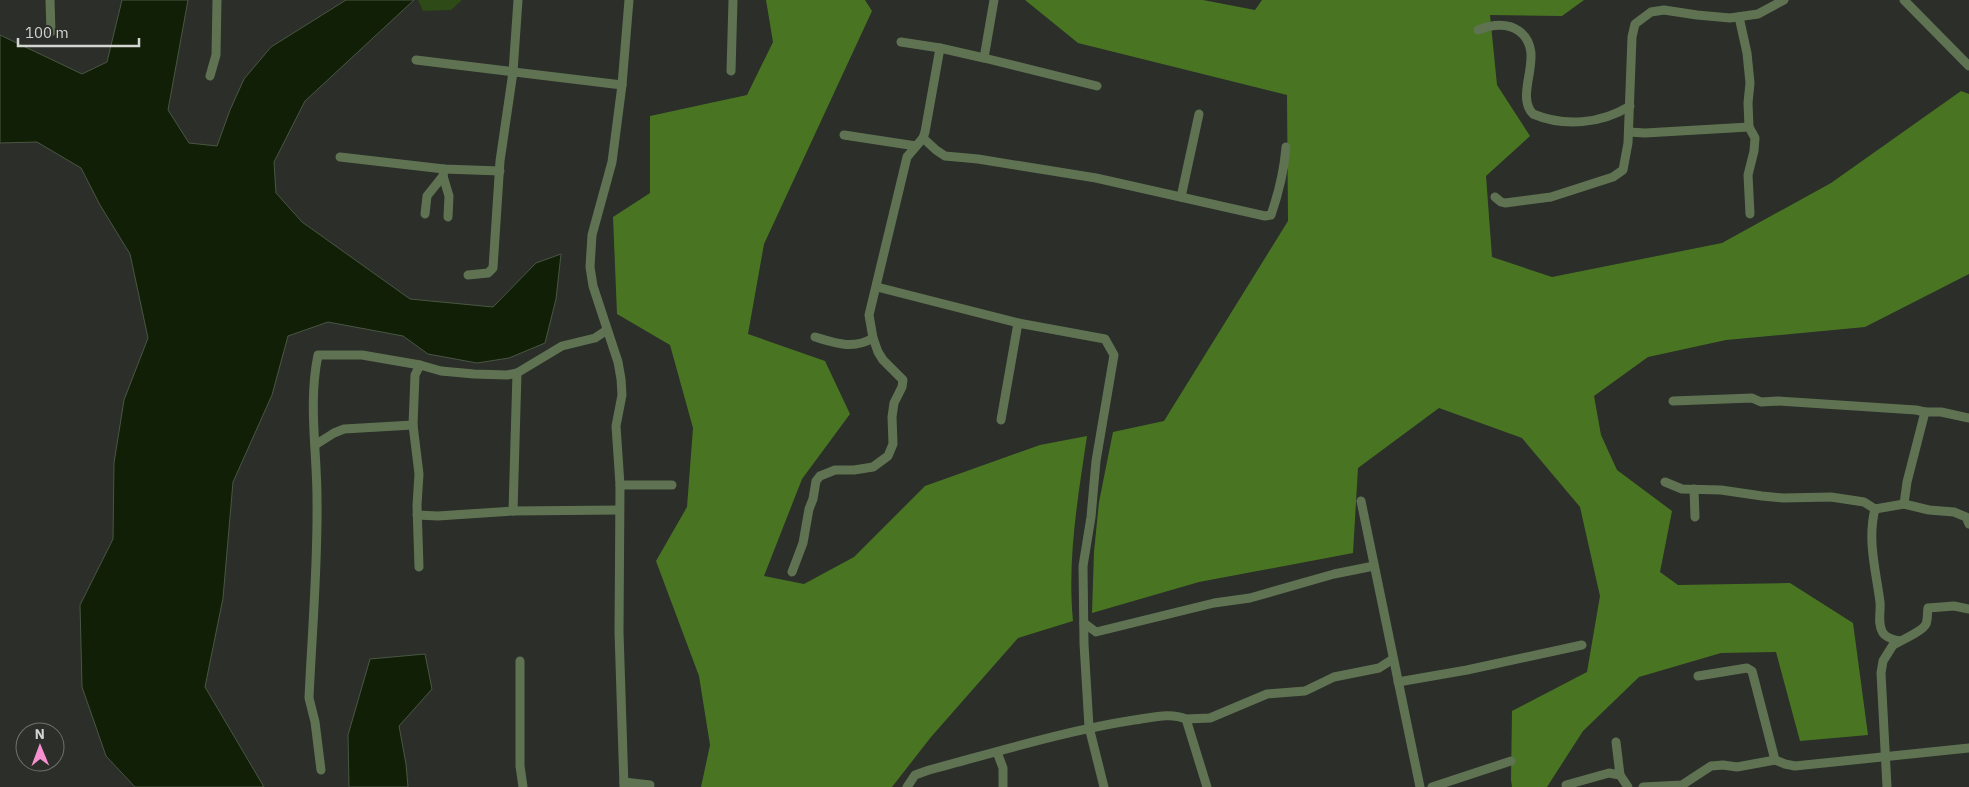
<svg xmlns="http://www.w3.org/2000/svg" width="1969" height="787" viewBox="0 0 1969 787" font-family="'IBM Plex Sans',sans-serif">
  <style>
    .green { fill: #2e4a16 }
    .forest { fill: #497523 }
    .water { fill: #101f06; stroke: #4a5643 }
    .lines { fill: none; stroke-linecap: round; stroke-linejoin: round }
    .street { stroke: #5f7352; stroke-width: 9 }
  </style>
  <rect width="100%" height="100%" fill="#2b2e29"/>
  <path class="green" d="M418,0H462L451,10L423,11Z"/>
  <g class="forest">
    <path d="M766,0H865L872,11L764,244L748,334L825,361L850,414L802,479L764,576L804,584L854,557L925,486L1040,445L1087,436C1078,498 1067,558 1073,621L1018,638L931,737L892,787H701L710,745L699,676L656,561L687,507L693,428L670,345L617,314L613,217L650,193V116L747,95L773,42Z"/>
    <path d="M1025,0H1203L1255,10L1262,0H1584L1562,16L1490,15L1497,85L1530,136L1486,176L1492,257L1552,277L1722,243L1831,183L1961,91L1969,94V274L1865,327L1726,340L1648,357L1594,396L1601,435L1617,470L1672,511L1660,572L1678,585L1790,583L1853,623L1868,735L1800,741L1776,652L1721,653L1639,677L1583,731L1547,787H1512L1511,780L1512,711L1587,672L1600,596L1580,507L1522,438L1439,408L1358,468L1353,553L1199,582L1092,613L1094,552L1099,502L1113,432L1164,421L1288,221L1287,95L1078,43Z"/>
  </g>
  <g class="water">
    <path d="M122,0H188L168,110L189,143L217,146L230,110L244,79L271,47L346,0H414L305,101L274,162L276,193L302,222L410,299L493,307L536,263L561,254L556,299L545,343L509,358L477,363L428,354L403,336L328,322L288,336L272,395L233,482L223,598L205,687L264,787H135L106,756L82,687L80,605L113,539L114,463L124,400L148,338L130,254L100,205L81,168L37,142L0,143V35L82,74L107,62Z"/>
    <path d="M425,654L432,689L399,726L406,764L408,787H349L348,735L370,659Z"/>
  </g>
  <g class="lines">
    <g class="street">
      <path d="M50,0L51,32"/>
      <path d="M1904,0L1969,66"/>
      <path d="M1739,17L1747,53L1750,83L1748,103L1749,127L1755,138L1754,151L1748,175L1750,214"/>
      <path d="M1478,30C1491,25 1506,22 1519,31C1548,53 1513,93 1533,114C1564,127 1601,124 1630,106"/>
      <path d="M901,42L940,48L984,58L994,0"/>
      <path d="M984,58L1097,86"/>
      <path d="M416,60L622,85"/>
      <path d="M731,71L733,0"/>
      <path d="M210,76L216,55L217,0"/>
      <path d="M1629,132L1645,133L1749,127"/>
      <path d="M844,135L916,146"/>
      <path d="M923,138L936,150L945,156L978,159L1096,178L1265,216L1271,215C1279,192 1284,171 1286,147"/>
      <path d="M340,157L444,169L500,171"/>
      <path d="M444,169L443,176L449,196L448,217"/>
      <path d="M1181,197L1199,114"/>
      <path d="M1495,197L1501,202L1505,203L1551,197L1613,177L1623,170L1628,143L1632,37L1635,24L1651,12L1664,10L1697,15L1730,18L1758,14L1784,0"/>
      <path d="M425,214L427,196L443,176"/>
      <path d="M468,275L488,273L493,268L500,161L513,72L518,0"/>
      <path d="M877,287L1018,323L1105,339L1114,355L1096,461L1091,517L1083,566L1084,644L1089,727L1104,787"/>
      <path d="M815,337C835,343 853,350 873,338"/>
      <path d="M1673,401L1752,398L1761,402L1778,401L1916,410L1925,412"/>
      <path d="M1001,420L1018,323"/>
      <path d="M315,445L334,433L344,429L413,425"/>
      <path d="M1665,482L1682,489L1721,490L1762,496L1783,498L1831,497L1864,502L1875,509L1904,504L1929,510L1954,512L1966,517L1969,524"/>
      <path d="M620,485H672"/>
      <path d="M1694,489L1695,517"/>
      <path d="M1361,501L1420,787"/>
      <path d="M1904,504L1907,482L1925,412H1941L1969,418"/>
      <path d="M1875,509C1867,540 1876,571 1880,602C1881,612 1877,624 1883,633C1886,638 1895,640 1900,641"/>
      <path d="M513,511L517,373"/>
      <path d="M417,515L438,516L513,511L619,510"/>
      <path d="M419,567L417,505L419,474L413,425L415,375L420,365"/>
      <path d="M792,572L803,543L809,509L813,499L816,481L820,476L835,470H854L873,467L888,456L893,444L892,417L894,403L902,387L903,380L883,360L878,352L873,338L869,315L907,157L923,138L925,132L940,48"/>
      <path d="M1084,623L1096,632L1214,603L1250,598L1334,574L1374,566"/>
      <path d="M520,661V766L523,787"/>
      <path d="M1698,676L1747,668L1752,671L1775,760"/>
      <path d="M1398,682L1467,670L1582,645"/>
      <path d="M1186,719L1210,718L1267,694L1305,691L1334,677L1379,668L1393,659"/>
      <path d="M1616,742L1620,775L1628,787"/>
      <path d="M997,752L1003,768V787"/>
      <path d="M321,770L315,722L309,698C312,632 318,565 317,499C317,451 308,403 318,355H362L420,365L441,371L474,374L507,375L517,373L562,346L595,338L607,330"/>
      <path d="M624,782L650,785"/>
      <path d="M1566,785L1609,773L1620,775"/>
      <path d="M624,787L619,632L620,485L616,426L622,395L621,379L618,362L593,286L590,267L592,235L612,162L622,85L629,0"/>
      <path d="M907,787L915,775L929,770C997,752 1064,731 1134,720C1151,718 1170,712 1186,719L1207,787"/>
      <path d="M1432,787L1511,761"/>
      <path d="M1643,787L1682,785L1711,766L1723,765L1737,767L1775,760L1785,764L1795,766L1969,748"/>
      <path d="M1887,787L1881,673L1883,661L1893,645C1900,641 1923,631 1926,624C1928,619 1927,613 1928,608L1954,606L1969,609"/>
    </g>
  </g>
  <g transform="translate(40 747) rotate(359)"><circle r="24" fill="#2b2e29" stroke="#6e716d"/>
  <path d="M0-4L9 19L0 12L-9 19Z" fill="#f690cf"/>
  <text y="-8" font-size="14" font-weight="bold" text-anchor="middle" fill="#d3d5d2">N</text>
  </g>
  <path d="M18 38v8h121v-8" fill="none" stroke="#d3d5d2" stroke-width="2.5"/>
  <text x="25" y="38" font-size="15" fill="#d3d5d2" stroke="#2b2e29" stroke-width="4" paint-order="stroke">100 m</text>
</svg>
